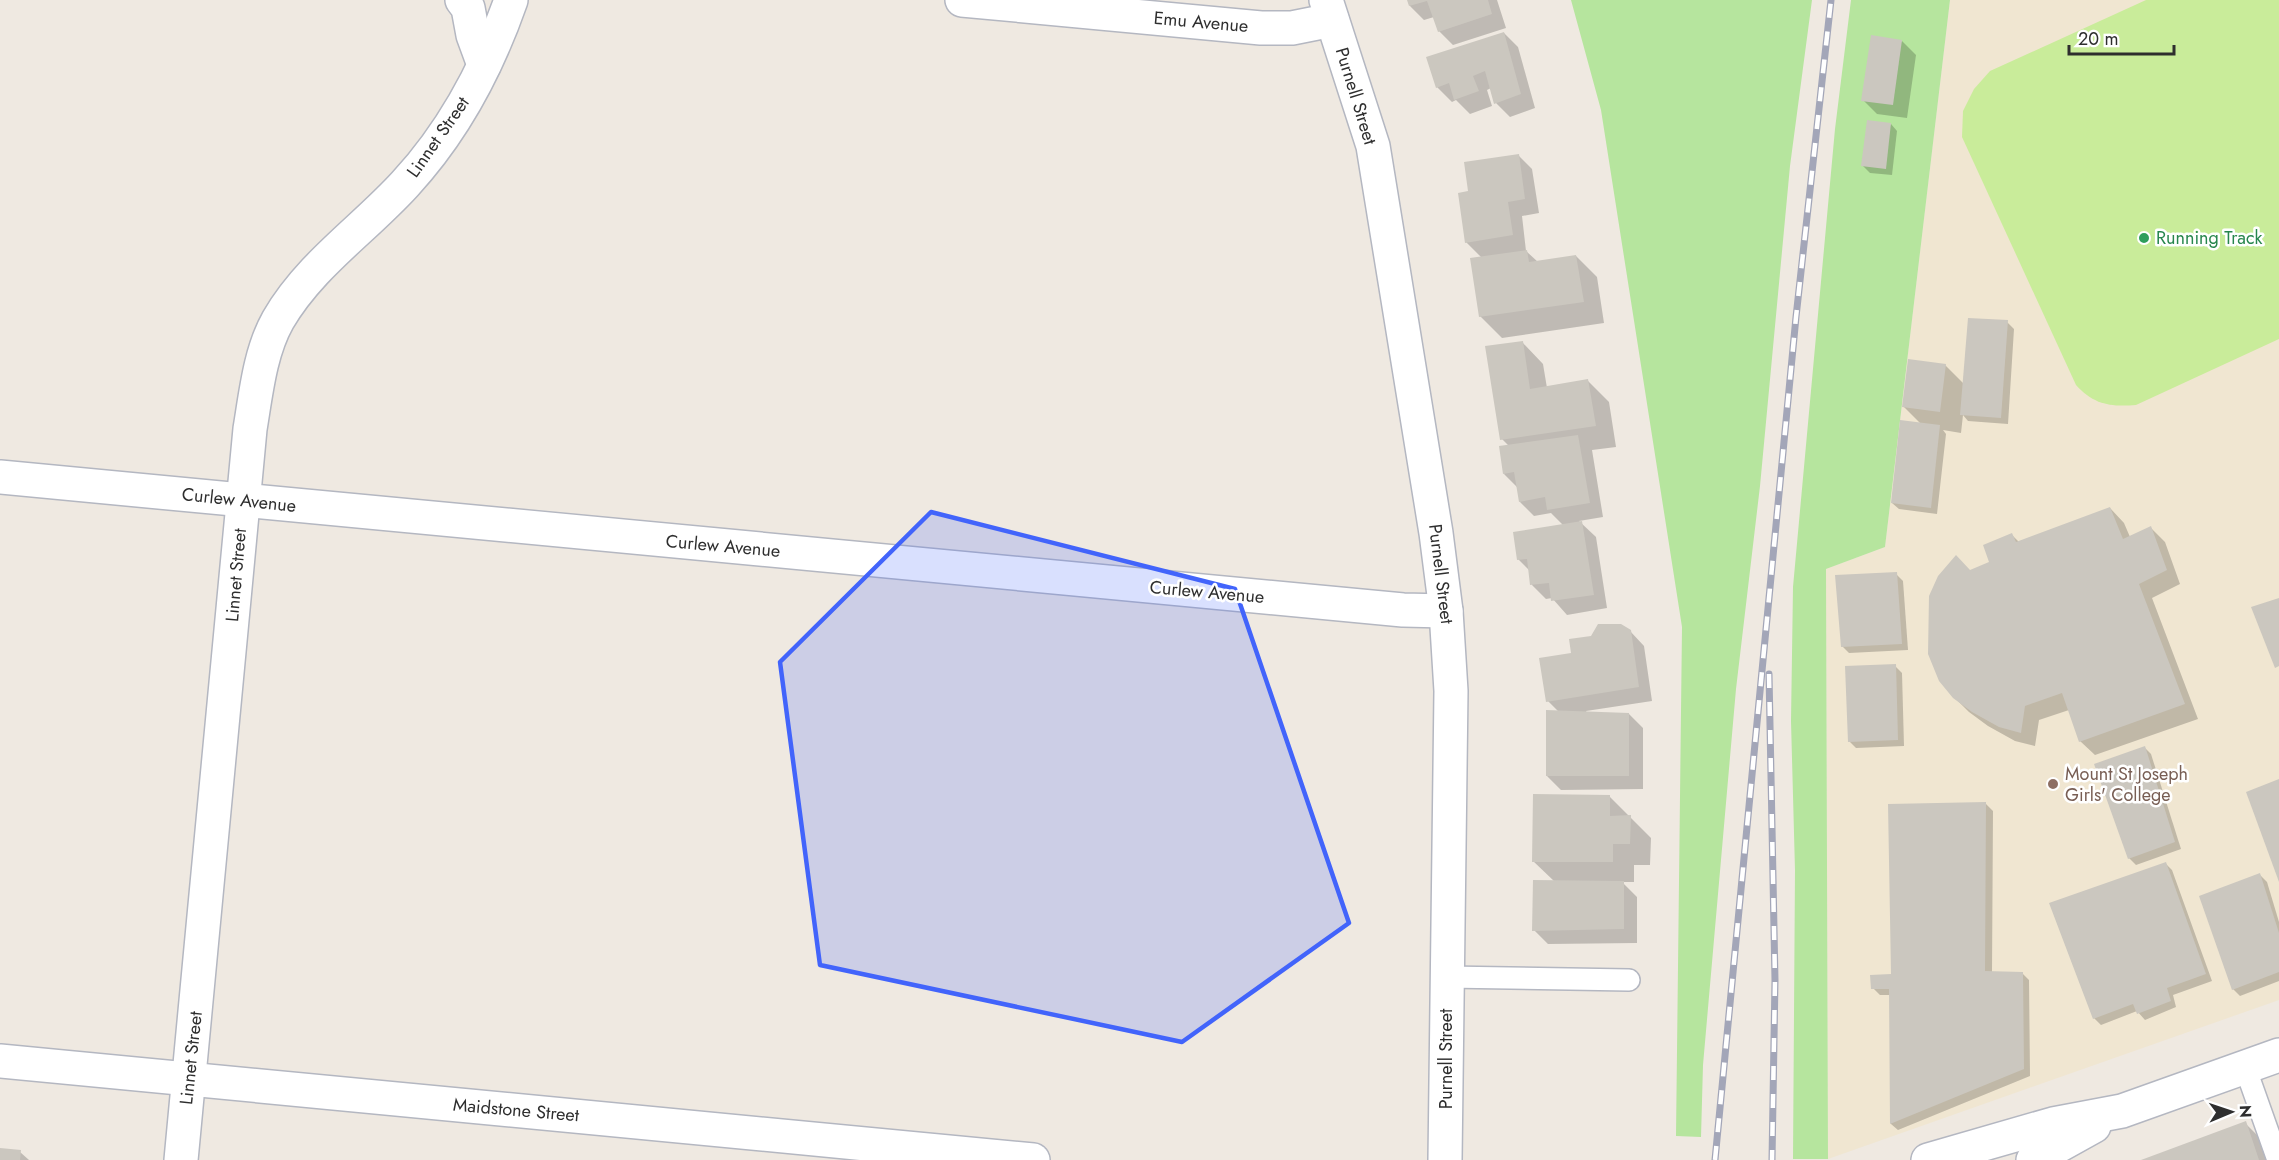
<svg xmlns="http://www.w3.org/2000/svg" width="2279" height="1160" viewBox="0 0 2279 1160" font-family="Jost,sans-serif">
  <style>
    .education { fill: #f0e6d1 }
    .green { fill: #b6e59e }
    .pitch { fill: #c9ec9a }
    .shadow { fill: #0003 }
    .building { fill: #cbc7bf }
    .lines { fill: none; stroke-linecap: round; stroke-linejoin: round }
    .lane-casing { stroke: #b4b7c1; stroke-width: 24 }
    .street-casing { stroke: #b4b7c1; stroke-width: 36 }
    .secondary-casing { stroke: #b4b7c1; stroke-width: 36 }
    .lane { stroke: #fff; stroke-width: 21 }
    .street { stroke: #fff; stroke-width: 33 }
    .secondary { stroke: #fff; stroke-width: 33 }
    .rail-casing { stroke: #a3a6b8; stroke-width: 7 }
    .rail { stroke: #fff; stroke-width: 4.5; stroke-dasharray: 14; stroke-linecap: butt }
    .marked { fill: #4264fb; fill-opacity: 0.2; stroke: #4264fb; stroke-width: 4.5; stroke-linejoin: round }
    .leisure-dot { fill: #2e9e5b; stroke: #fff; stroke-width: 2 }
    .education-dot { fill: #8d6e63; stroke: #fff; stroke-width: 2 }
    .labels { text-anchor: middle; dominant-baseline: central; stroke-width: 5; stroke-linejoin: round; paint-order: stroke }
    .street-label { font-size: 18px; fill: #2e2e2e; stroke: #fff }
    .leisure-label { font-size: 18px; fill: #27864d; stroke: #fff; text-anchor: start }
    .education-label { font-size: 18px; fill: #785e54; stroke: #fff; text-anchor: start }
  </style>
  <rect width="100%" height="100%" fill="#efe9e1"/>
  <path class="education" d="M1950,0H2279V1000L1828,1159L1826,569L1885,547Z"/>
  <g class="green">
    <path d="M1571,0H1812L1790,166L1760,486L1736,689L1703,1065L1701,1137L1676,1136L1682,627L1601,110Z"/>
    <path d="M1851,0H1950L1885,547L1826,569L1828,1159H1793L1795,870L1791,721L1793,587L1835,129Z"/>
  </g>
  <path class="pitch" d="M2146,0H2279V339L2136,405C2111,407 2094,405 2076,385L1962,137L1963,111L1974,89L1990,71Z"/>
  <g class="shadow">
    <path d="M1409,0H1497L1506,28L1453,45L1439,31L1434,17L1424,20L1410,6Z"/>
    <path d="M1504,33L1518,47L1535,108L1510,117L1496,103L1491,88L1487,90L1492,106L1470,114L1456,100L1452,102L1437,87L1428,58Z"/>
    <path d="M1902,41L1916,55L1907,118L1877,114L1863,100Z"/>
    <path d="M1891,124L1897,131L1892,175L1870,173L1863,166Z"/>
    <path d="M1518,155L1532,169L1539,213L1522,216L1526,251L1538,262L1576,256L1597,277L1604,323L1502,338L1480,316L1482,258L1466,242L1470,192Z"/>
    <path d="M2007,322L2014,329L2008,424L1968,421L1963,415L1961,433L1943,430L1946,434L1937,514L1899,509L1892,503L1922,425L1904,407L1945,365L1964,384Z"/>
    <path d="M1522,342L1543,364L1547,388L1588,381L1609,402L1616,447L1592,450L1603,517L1579,521L1596,537L1607,608L1567,615L1552,598L1546,599L1532,585L1530,571L1518,559L1564,526L1551,513L1534,516L1520,502L1518,488L1504,474L1509,446L1502,439Z"/>
    <path d="M2110,508L2124,523L2130,537L2151,528L2165,542L2180,584L2152,598L2198,719L2095,755L2080,741L2069,710L2039,720L2035,746L2015,741L1988,726L1969,712L1954,697L1970,571L1991,563L2012,535L2019,542Z"/>
    <path d="M1896,574L1903,581L1908,650L1849,653L1842,646Z"/>
    <path d="M1630,631L1644,646L1652,701L1586,711L1587,713L1629,714L1643,728V789L1561,790L1547,776L1559,712L1548,701L1573,655Z"/>
    <path d="M1895,666L1902,673L1904,746L1856,748L1849,741Z"/>
    <path d="M2144,747L2151,754L2181,849L2136,865L2129,858Z"/>
    <path d="M1609,796L1651,838L1650,865H1634V882H1622L1637,897V943L1548,944L1534,930L1554,881L1533,861Z"/>
    <path d="M1986,804L1993,811L1992,973H2022L2029,980L2030,1076L1898,1130L1891,1124L1890,995H1880L1873,988L1892,975Z"/>
    <path d="M2165,863L2172,870L2212,981L2173,995L2176,1007L2145,1020L2137,1011L2101,1025L2094,1018Z"/>
    <path d="M2260,875L2267,882L2279,922V981L2240,996L2233,989Z"/>
    <path d="M2245,1123L2266,1144L2272,1160H2144Z"/>
    <path d="M0,1150L20,1152L29,1160H0Z"/>
  </g>
  <g class="building">
    <path d="M1407,0H1488L1492,14L1438,32L1427,1L1409,6Z"/>
    <path d="M1504,32L1521,94L1494,104L1485,71L1473,76L1479,91L1454,100L1449,83L1436,88L1426,57Z"/>
    <path d="M1871,35L1902,40L1893,105L1861,101Z"/>
    <path d="M1867,120L1891,123L1886,169L1861,166Z"/>
    <path d="M1519,154L1525,199L1508,202L1513,235L1465,243L1458,193L1468,191L1464,162Z"/>
    <path d="M1527,250L1529,262L1576,255L1584,302L1479,317L1470,258Z"/>
    <path d="M1968,318L2008,320L2001,418L1960,415Z"/>
    <path d="M1523,341L1530,389L1588,379L1596,426L1500,440L1485,346Z"/>
    <path d="M1908,359L1946,364L1940,412L1902,407Z"/>
    <path d="M1900,420L1940,425L1931,508L1891,503Z"/>
    <path d="M1578,435L1590,503L1547,510L1545,497L1519,502L1514,472L1503,474L1499,446Z"/>
    <path d="M2110,507L2123,539L2151,526L2167,570L2139,584L2185,704L2079,742L2062,693L2025,706L2021,733L1999,727L1972,712L1953,698L1939,681L1928,654L1929,596L1938,576L1956,555L1970,570L1989,562L1983,545L2012,533L2016,542Z"/>
    <path d="M1582,521L1594,595L1551,601L1549,583L1530,585L1527,559L1517,560L1513,532Z"/>
    <path d="M1897,572L1902,644L1841,647L1835,575Z"/>
    <path d="M2279,598V666L2275,668L2251,607Z"/>
    <path d="M1598,624H1621L1631,630L1639,687L1546,702L1539,658L1571,653L1569,639L1591,636Z"/>
    <path d="M1896,664L1898,740L1848,742L1845,666Z"/>
    <path d="M1546,710L1629,713V776H1546Z"/>
    <path d="M2145,746L2175,842L2128,859L2094,764Z"/>
    <path d="M2279,779V882L2246,792Z"/>
    <path d="M1533,794L1610,795V816L1631,815L1630,844H1613V862H1532Z"/>
    <path d="M1986,802L1985,971L2023,972L2024,1069L1890,1124L1889,989H1871L1870,975L1891,974L1888,804Z"/>
    <path d="M2166,862L2206,974L2167,988L2171,1001L2137,1014L2133,1004L2093,1019L2049,903Z"/>
    <path d="M2260,873L2279,933V972L2232,990L2199,896Z"/>
    <path d="M1533,880L1624,881V929L1532,931Z"/>
    <path d="M2246,1121L2259,1160H2141Z"/>
    <path d="M0,1148L21,1150L20,1160H0Z"/>
  </g>
  <g class="lines">
    <g class="lane-casing">
      <g id="lane">
        <path d="M1446,977L1629,980"/>
        <path d="M2245,1067L2278,1160"/>
      </g>
    </g>
    <g class="street-casing">
      <g id="street">
        <path d="M462,0L468,8L473,35L484,65"/>
        <path d="M962,0L1261,28H1292L1332,20"/>
        <path d="M1326,0L1373,146L1436,533L1446,611L1451,691L1445,1160"/>
        <path d="M0,477L1403,610L1446,611"/>
        <path d="M181,1160L250,429C256,393 260,352 278,320C310,265 363,230 405,184C453,132 488,66 511,0"/>
      </g>
    </g>
    <g class="secondary-casing">
      <g id="secondary">
        <path d="M0,1061L1033,1160"/>
        <path d="M1928,1160L2053,1124L2122,1111L2279,1055"/>
        <path d="M2033,1160L2094,1126"/>
      </g>
    </g>
    <use href="#lane" class="lane"/>
    <use href="#street" class="street"/>
    <use href="#secondary" class="secondary"/>
    <g class="rail-casing">
      <g id="rail">
        <path d="M1769,674L1775,980L1772,1160"/>
        <path d="M1715,1160L1796,317L1831,0"/>
      </g>
    </g>
    <use href="#rail" class="rail"/>
  </g>
  <path class="marked" d="M931,512L1235,589L1349,923L1182,1042L820,965L780,662Z"/>
  <circle class="leisure-dot" cx="2144" cy="238" r="6"/>
  <circle class="education-dot" cx="2053" cy="784" r="6"/>
  <g class="labels">
    <g class="street-label">
      <text transform="translate(1201 22) rotate(5)">Emu Avenue</text>
      <text transform="translate(1356 96) rotate(73)">Purnell Street</text>
      <text transform="translate(438 137) rotate(-55)">Linnet Street</text>
      <text transform="translate(239 500) rotate(6)">Curlew Avenue</text>
      <text transform="translate(723 546) rotate(5)">Curlew Avenue</text>
      <text transform="translate(1441 574) rotate(83)">Purnell Street</text>
      <text transform="translate(236 575) rotate(-85)">Linnet Street</text>
      <text transform="translate(1207 592) rotate(5)">Curlew Avenue</text>
      <text transform="translate(191 1058) rotate(-84)">Linnet Street</text>
      <text transform="translate(1446 1059) rotate(-90)">Purnell Street</text>
      <text transform="translate(516 1110) rotate(5)">Maidstone Street</text>
    </g>
    <g class="leisure-label">
      <text x="2156" y="238">Running Track</text>
    </g>
    <g class="education-label">
      <text x="2065" y="774">Mount St Joseph<tspan x="2065" dy="21">Girls' College</tspan></text>
    </g>
  </g>
  <g transform="translate(2231 1112) rotate(88)" stroke="#ffffff" stroke-width="4.5" paint-order="stroke">
  <path d="M0-4.5L10 22L0 15L-10 22Z" fill="#2e2e2e"/>
  <text y="-9" font-size="16" font-weight="bold" text-anchor="middle" fill="#2e2e2e">N</text>
  </g>
  <path d="M2069 45v9h105v-9" fill="none" stroke="#2e2e2e" stroke-width="3"/>
  <text x="2078" y="45" font-size="18" fill="#2e2e2e" stroke="#ffffff" stroke-width="4.5" paint-order="stroke">20 m</text>
</svg>
